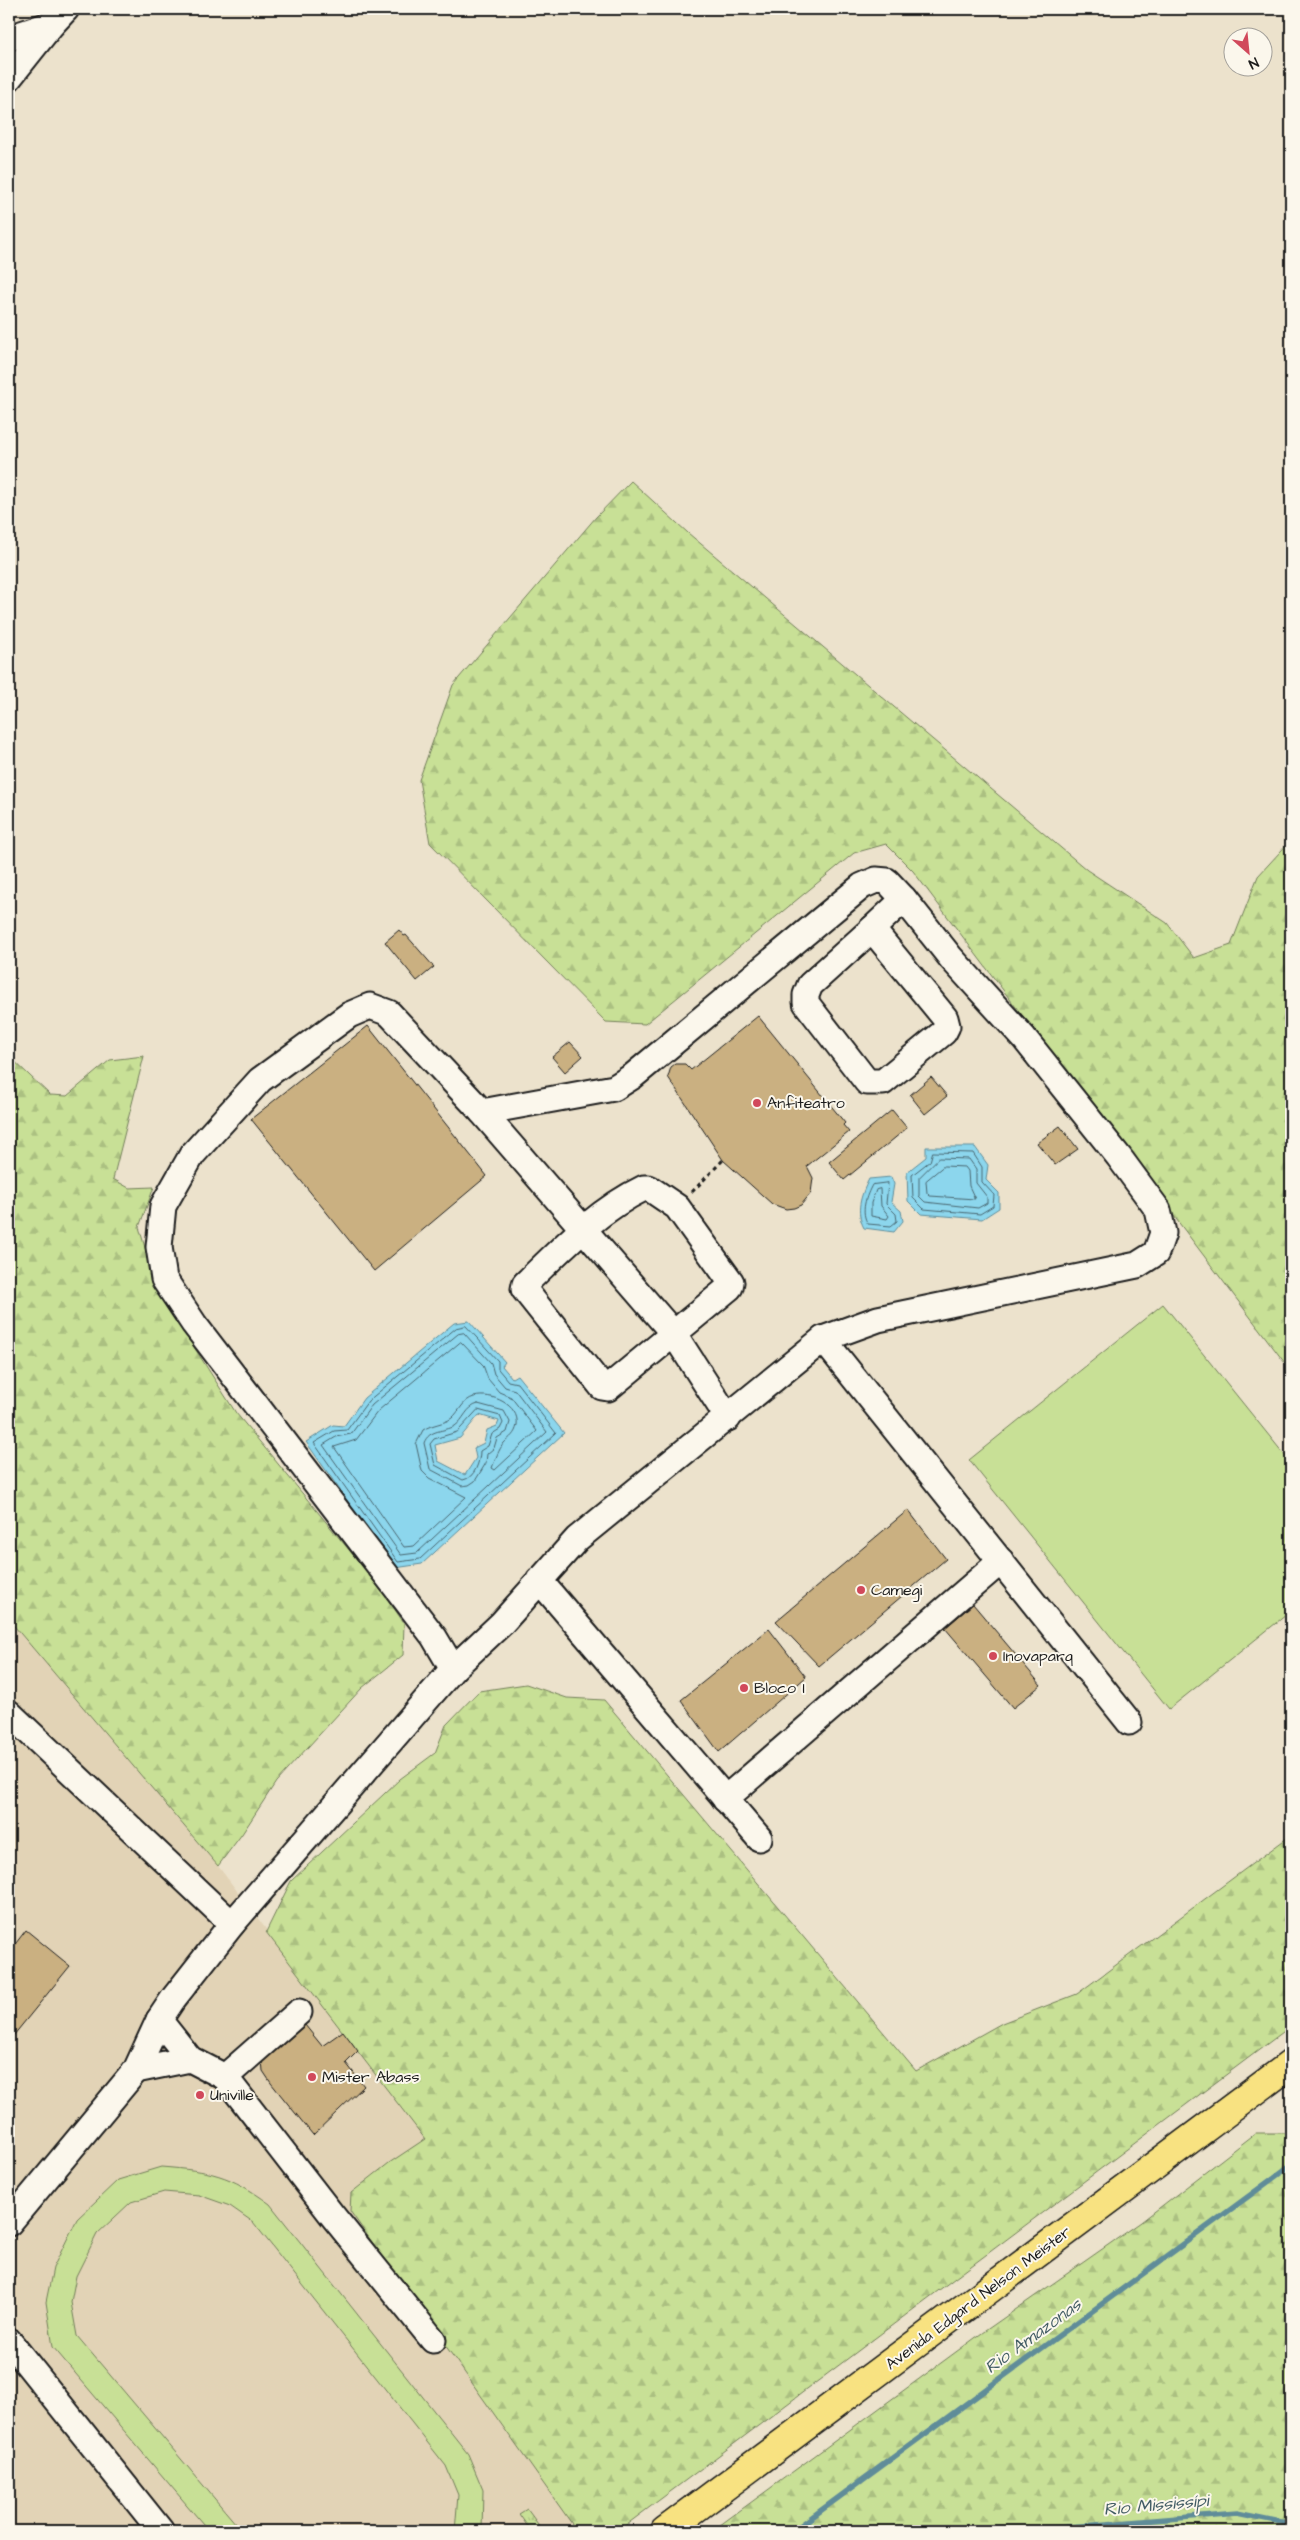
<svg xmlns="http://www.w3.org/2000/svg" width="1300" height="2540" viewBox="0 0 1300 2540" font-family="'Architects Daughter',sans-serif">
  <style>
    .built { fill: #e2d3b6 }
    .grass { fill: url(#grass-tufts); stroke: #727e59 }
    .forest { fill: url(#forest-firs); stroke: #727e59 }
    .park { fill: #c8e096; stroke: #727e59 }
    .water { fill: #8cd6ed; stroke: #5f8c99; fill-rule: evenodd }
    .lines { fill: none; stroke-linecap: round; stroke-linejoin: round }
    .shore { stroke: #496670; stroke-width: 1 }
    .stream { stroke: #5f8c99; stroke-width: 5.5 }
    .building { fill: #cab081; stroke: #1c1c1c }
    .minor-casing { stroke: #1c1c1c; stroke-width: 29 }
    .major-casing { stroke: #1c1c1c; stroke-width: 31 }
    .path { stroke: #1c1c1c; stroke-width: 3; stroke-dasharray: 4 4; stroke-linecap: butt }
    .minor { stroke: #fbf7ec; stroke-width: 25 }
    .major { stroke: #f8e281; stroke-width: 28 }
    .poi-dot { fill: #d1495b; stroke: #fbf7ec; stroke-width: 2 }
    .labels { text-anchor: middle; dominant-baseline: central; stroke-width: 4; stroke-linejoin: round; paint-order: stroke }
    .poi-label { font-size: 16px; fill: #1c1c1c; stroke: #fbf7ec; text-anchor: start }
    .street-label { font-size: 16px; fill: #1c1c1c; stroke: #fbf7ec }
    .water-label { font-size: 18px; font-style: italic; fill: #435d65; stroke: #fbf7ec }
  </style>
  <defs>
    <pattern id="grass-tufts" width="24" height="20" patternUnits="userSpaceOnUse" patternTransform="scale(1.25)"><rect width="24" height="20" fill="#c8e096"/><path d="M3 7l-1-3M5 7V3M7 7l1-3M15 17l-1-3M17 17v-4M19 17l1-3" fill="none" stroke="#abc081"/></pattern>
    <pattern id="forest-firs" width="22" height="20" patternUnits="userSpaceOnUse" patternTransform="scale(1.25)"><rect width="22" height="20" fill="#c8e096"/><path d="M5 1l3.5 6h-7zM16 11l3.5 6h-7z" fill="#abc081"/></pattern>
  </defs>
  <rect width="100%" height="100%" fill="#ece2cc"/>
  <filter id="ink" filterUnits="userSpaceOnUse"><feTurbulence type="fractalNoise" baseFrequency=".02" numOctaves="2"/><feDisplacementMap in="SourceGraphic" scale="10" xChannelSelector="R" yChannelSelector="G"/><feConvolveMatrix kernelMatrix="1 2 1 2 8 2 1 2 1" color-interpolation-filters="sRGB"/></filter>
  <g filter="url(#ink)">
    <path class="built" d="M9,1620L218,1866L426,2139L578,2531H9Z"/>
    <path class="grass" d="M527,2509L543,2531H531L519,2514Z"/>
    <g class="forest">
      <path d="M631,481L688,533L1087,870L1167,923L1194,958L1231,945L1258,876L1291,840V1371L913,871L886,844L854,853L645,1024L606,1022L430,843L419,780L453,685L596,517Z"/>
      <path d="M9,1056L50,1095L67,1096L110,1060L144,1056L113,1179L129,1188L154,1187L139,1227L157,1289L236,1413L378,1585L404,1623L403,1655L362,1688L276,1782L242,1834L218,1866L9,1620Z"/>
      <path d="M526,1684L567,1698L604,1700L916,2071L1002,2023L1077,1994L1291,1835V2026L618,2531H577L350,2211L351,2193L389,2163L425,2139L266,1932L291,1881L400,1779L435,1753L446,1725L479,1691Z"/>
      <path d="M1256,2133H1291V2531H712L975,2338L1141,2222Z"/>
    </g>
    <g class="park">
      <path d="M1163,1304L1291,1463V1611L1169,1709L969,1460Z"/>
      <path d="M161,2167C211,2171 229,2174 270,2204L468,2454L483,2490L482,2531H455L458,2495L446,2466L253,2222L230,2206L199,2195L164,2192L131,2202L97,2234L76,2276L71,2302L77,2336L242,2531H209L53,2347L46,2302L53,2268L77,2219L118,2180Z"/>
    </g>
    <g class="water">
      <path d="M926,1147H975L988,1165L986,1180L999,1193V1208L982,1219L921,1214L908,1201L907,1172L926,1157Z"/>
      <path d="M891,1177L894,1184L891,1202L901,1211L903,1221L894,1232L864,1228C855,1211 861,1195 869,1179Z"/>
      <path d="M469,1321L505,1362L502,1366L512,1378L517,1375L564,1433L422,1564L395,1568L306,1442L333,1425L344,1426L364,1398L454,1323ZM479,1415L499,1421L497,1426L487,1430L484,1443L474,1448L476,1458L465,1475L438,1461L435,1445L460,1438Z"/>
    </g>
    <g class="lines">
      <g class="shore">
        <path d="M933,1152L973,1153L982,1167V1182L994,1195L993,1206L980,1214L924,1209L913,1198L912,1175L930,1161Z"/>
        <path d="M939,1158L969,1159L976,1169V1183L987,1197V1203L978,1208L925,1202L919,1196V1178Z"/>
        <path d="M944,1166L965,1167L968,1171L969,1186L975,1199L930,1196L927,1193L926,1181Z"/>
        <path d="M888,1183L886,1204L896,1214L897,1221L891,1226L868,1224C860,1212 866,1196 872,1185Z"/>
        <path d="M880,1189L881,1206L889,1216L887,1219L871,1216V1203L876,1190Z"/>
        <path d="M466,1326L498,1361V1369L508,1381L517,1383L556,1433L420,1559L398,1562L314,1443L334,1431L347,1430L368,1401L456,1328Z"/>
        <path d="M464,1333L491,1363L494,1374L505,1387L515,1390L547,1432L417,1553L401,1555L323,1445L336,1437L351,1434L372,1405L458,1334Z"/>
        <path d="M461,1342L483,1365L488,1379L499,1392L511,1397L537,1431L495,1470L492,1468C495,1460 499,1449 504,1443C510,1437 515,1435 517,1425C520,1405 491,1392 474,1397C463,1400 460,1411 452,1418C444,1424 432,1424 423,1430L416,1444L422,1471L429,1478L466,1497L414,1546L404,1547L334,1447L356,1440L378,1411Z"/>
        <path d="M478,1404L504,1411L510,1422L507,1432L497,1438L494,1448L487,1454L486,1463L475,1481L469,1485L462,1486L430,1469L424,1443C429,1429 444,1432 455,1426C464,1420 466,1407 478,1404Z"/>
        <path d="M478,1410L500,1416L503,1423L500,1429L492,1434L488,1446L480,1451C480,1461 475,1478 463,1480L435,1465L430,1444L434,1439L457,1432Z"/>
      </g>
      <g class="stream">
        <path d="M793,2531L1291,2165"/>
        <path d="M1023,2531L1238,2513L1291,2524"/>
      </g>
    </g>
    <g class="building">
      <path d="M399,930L404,936L406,935L434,967L417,981L385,942Z"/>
      <path d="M758,1016L845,1123L843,1125L849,1132L807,1166L813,1178L811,1193L801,1205L794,1208L786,1209L772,1204L723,1160L668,1077L671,1067L675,1064H685L691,1070Z"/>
      <path d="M368,1026L487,1176L374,1271L251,1119Z"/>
      <path d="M570,1042L583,1056L565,1072L552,1057Z"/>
      <path d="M931,1077L947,1096L925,1114L910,1095Z"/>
      <path d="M892,1110L907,1128L844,1180L829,1162Z"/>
      <path d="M1060,1126L1078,1149L1055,1165L1037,1143Z"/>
      <path d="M908,1510L946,1559L819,1666L776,1621Z"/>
      <path d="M973,1604L1041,1685L1013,1708L945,1628Z"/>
      <path d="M769,1629L806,1677L719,1752L681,1700Z"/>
      <path d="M26,1930L70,1966L9,2041V1952Z"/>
      <path d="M305,2025L322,2046L343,2031L358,2051L346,2063L364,2086L313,2135L271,2083L263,2071L262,2060L272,2049Z"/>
    </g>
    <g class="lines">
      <g class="minor-casing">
        <g id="minor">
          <path d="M9,38L52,24L66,9"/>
          <path d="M9,78L52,24"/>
          <path d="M872,929L945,1018L947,1026L944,1032L883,1082H867L806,1003V995L810,985Z"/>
          <path d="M482,1112L614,1088L633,1076L862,886L876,880L887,881L904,899"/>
          <path d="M644,1188H649L677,1207L731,1282L730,1287L608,1388L602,1387L524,1289L525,1284C562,1248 598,1210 644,1188Z"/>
          <path d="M823,1339L1129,1722"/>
          <path d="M539,1580L759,1838"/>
          <path d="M453,1669L434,1637L194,1324L164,1279L159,1247L163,1206L192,1155L260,1080L349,1015L370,1006L389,1013L482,1112L674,1334L728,1418"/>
          <path d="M9,1713L232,1924"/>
          <path d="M725,1799L1001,1561"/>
          <path d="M159,2020L190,2059L225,2077L332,2215L433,2340"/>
          <path d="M136,2070L190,2059"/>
          <path d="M225,2077L299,2012"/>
          <path d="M9,2223L136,2070L159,2020L173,1999L232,1924L453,1669L502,1623L577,1539L823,1339L878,1319L1137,1265L1156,1253L1163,1233L1158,1210L1119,1157L1024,1038L951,958L904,899L872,929"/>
          <path d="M9,2341L161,2531"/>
        </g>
      </g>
      <g class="major-casing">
        <path id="major" d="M665,2531L1291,2064"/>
      </g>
      <path class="path" d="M692,1192L723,1160"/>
      <use href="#minor" class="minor"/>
      <use href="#major" class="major"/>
    </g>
  </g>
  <g class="poi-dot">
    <circle cx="757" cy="1103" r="5"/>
    <circle cx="861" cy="1590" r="5"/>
    <circle cx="993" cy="1656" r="5"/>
    <circle cx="744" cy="1688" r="5"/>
    <circle cx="312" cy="2077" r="5"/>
    <circle cx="200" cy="2095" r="5"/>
  </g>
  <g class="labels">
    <g class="poi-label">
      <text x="767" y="1103">Anfiteatro</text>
      <text x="871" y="1590">Camegi</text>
      <text x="1003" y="1656">Inovaparq</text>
      <text x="754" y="1688">Bloco I</text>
      <text x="322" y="2077">Mister Abass</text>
      <text x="210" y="2095">Univille</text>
    </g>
    <g class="street-label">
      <text transform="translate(978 2298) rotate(-37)">Avenida Edgard Nelson Meister</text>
    </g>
    <g class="water-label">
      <text transform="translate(1033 2336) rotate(-36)">Rio Amazonas</text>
      <text transform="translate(1156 2505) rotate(-5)">Rio Mississípi</text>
    </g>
  </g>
  <rect width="1300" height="2540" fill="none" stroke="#fbf7ec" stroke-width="30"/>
  <rect x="15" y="15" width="1270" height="2510" fill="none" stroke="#1c1c1c" stroke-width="2" filter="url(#ink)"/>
  <g transform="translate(1248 52) rotate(153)"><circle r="24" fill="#fbf7ec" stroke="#a29f99"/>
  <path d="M0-4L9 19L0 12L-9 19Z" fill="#d1495b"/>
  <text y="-8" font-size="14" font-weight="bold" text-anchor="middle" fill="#1c1c1c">N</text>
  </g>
</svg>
